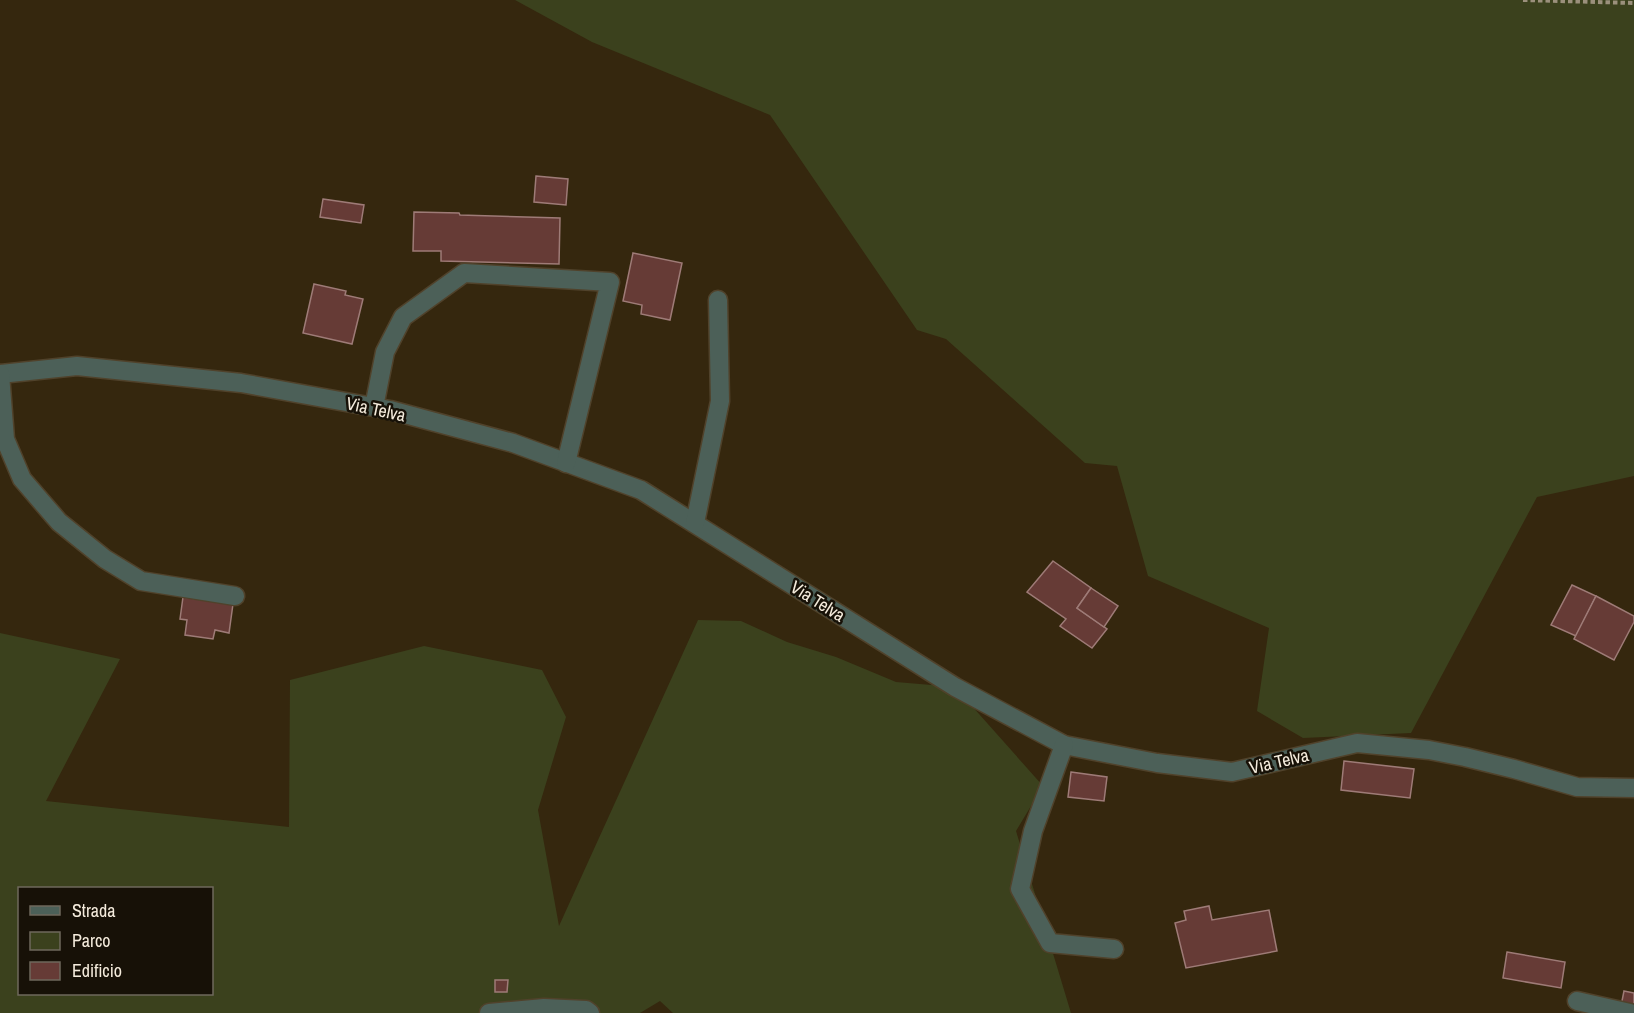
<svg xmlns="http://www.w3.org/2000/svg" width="1634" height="1013" viewBox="0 0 1634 1013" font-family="'Archivo Narrow',sans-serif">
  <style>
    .green { fill: #3b411d; fill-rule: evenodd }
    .building { fill: #663b36; stroke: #9e7b77; stroke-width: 1.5 }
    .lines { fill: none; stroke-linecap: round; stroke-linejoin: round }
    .minor-casing { stroke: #50422b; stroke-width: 21 }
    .path { stroke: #9b907c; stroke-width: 4; stroke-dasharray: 4.5 3; stroke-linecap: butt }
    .minor { stroke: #4c6058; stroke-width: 18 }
    .labels { text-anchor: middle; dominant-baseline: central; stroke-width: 5; stroke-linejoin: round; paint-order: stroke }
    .street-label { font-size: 18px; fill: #f4ebdc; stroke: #171107 }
  </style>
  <rect width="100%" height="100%" fill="#35270e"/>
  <g class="green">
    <path d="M515,0H1634V476L1537,497L1411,733L1303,738L1257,711L1269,628L1148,576L1117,466L1085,463L946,339L917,330L770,115L592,42Z"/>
    <path d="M698,620L741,621L787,642L836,657L896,682L955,687L1043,786L1016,831L1071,1013H673L660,1001L640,1013H0V633L120,659L46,801L289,827L290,680L424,646L542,670L566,717L538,810L559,926ZM20,888H212V994H20Z"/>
  </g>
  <g class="building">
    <path d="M536,176L568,179L566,205L534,202Z"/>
    <path d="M323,199L364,205L361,223L320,217Z"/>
    <path d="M414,212L459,213L460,215L560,218L559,264L441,261V251H413Z"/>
    <path d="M633,253L682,263L670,320L641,314L642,305L623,301Z"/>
    <path d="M314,284L346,291L345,295L363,299L352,344L303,333Z"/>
    <path d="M1053,561L1091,588L1077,608L1107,629L1092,648L1060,626L1066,619L1027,592Z"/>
    <path d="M1572,585L1596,596L1576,636L1551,625Z"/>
    <path d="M1091,588L1118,606L1104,627L1077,608Z"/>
    <path d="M1596,596L1634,616V622L1614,660L1574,639Z"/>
    <path d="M183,597L233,604L229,633L215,630L213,639L185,635L187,620L180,619Z"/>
    <path d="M1344,761L1414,769L1410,798L1341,790Z"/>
    <path d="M1071,772L1107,777L1104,801L1068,797Z"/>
    <path d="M1209,906L1212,920L1269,910L1277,951L1186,968L1175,923L1186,920L1184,911Z"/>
    <path d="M1507,952L1565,962L1561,988L1503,978Z"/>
    <path d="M495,980H508L507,992H495Z"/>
    <path d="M1624,991L1634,993V1009L1621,1006Z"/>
  </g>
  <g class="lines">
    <g class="minor-casing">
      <g id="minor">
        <path d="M0,374L77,366L241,383L390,410L513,443L641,490L955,687L1064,745L1157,763L1232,772L1357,743L1429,750L1465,757L1514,769L1577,787L1634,788"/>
        <path d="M0,374L5,439L22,479L59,522L105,559L141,581L235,596"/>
        <path d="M374,407L385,352L403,317L464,273L610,282L566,463"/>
        <path d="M695,523L720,401L718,300"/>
        <path d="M1064,745L1033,831L1020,889L1050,943L1114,949"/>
        <path d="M1577,1001L1630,1013"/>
        <path d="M489,1013L544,1008L586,1010L590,1013"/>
      </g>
    </g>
    <path class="path" d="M1523,0L1634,3"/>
    <use href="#minor" class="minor"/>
  </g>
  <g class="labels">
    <g class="street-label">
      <text transform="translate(376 409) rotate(12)">Via Telva</text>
      <text transform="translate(818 601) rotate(32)">Via Telva</text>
      <text transform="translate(1279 761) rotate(-13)">Via Telva</text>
    </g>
  </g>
  <rect x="18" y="887" width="195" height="108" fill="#171107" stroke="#6f685c" stroke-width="1.5"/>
  <rect x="30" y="906" width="30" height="9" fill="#4c6058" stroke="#6f685c" stroke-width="1.5"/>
  <text x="72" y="917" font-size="18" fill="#f4ebdc">Strada</text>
  <rect x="30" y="932" width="30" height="18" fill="#3b411d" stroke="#6f685c" stroke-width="1.5"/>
  <text x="72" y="947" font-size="18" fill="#f4ebdc">Parco</text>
  <rect x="30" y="962" width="30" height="18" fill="#663b36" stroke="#6f685c" stroke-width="1.5"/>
  <text x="72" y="977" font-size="18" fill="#f4ebdc">Edificio</text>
</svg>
